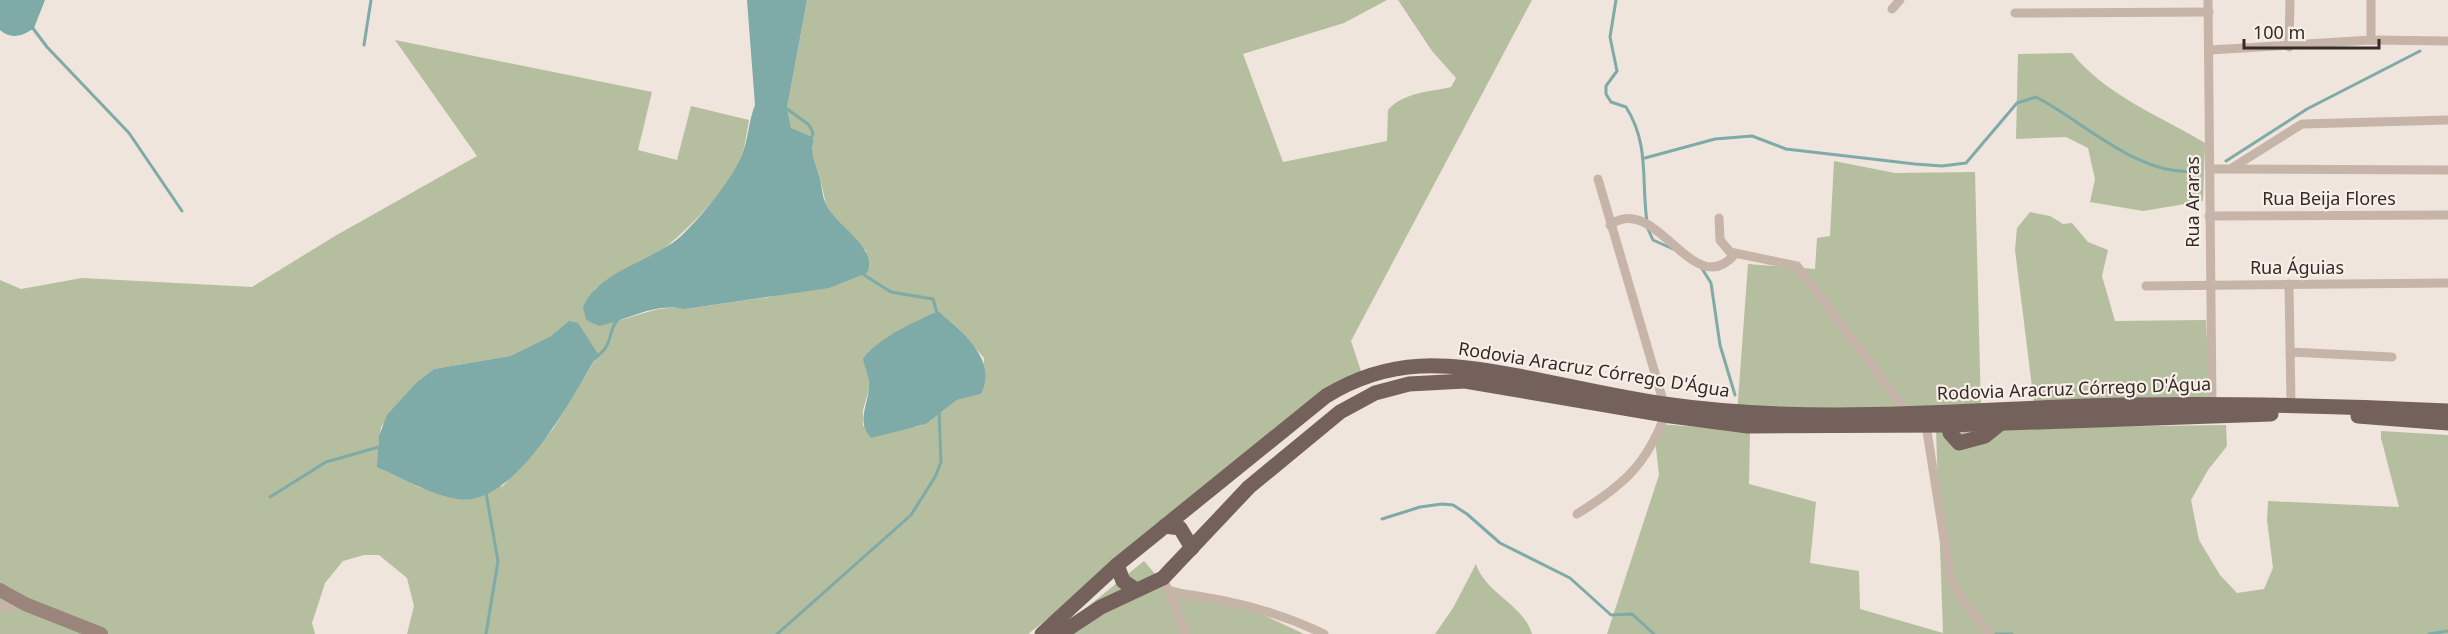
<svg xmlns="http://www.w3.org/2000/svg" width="2448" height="634" font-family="'Noto Sans',sans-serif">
  <rect width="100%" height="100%" fill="#f0e5dc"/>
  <g fill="#b5be9e" fill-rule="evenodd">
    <path d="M807,0h580l-43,23 -101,31 40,108 104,-21 1,-31c16,-18 41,-18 63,-23l5,-9 -24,-27 -34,-51h134l-181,341 11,33 -334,260h-621l7,-28 -7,-28 -28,-23h-15l-21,6 -18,22 -13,40 3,11h-315v-354l21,9 61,-11 170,9 83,-51 142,-80 -82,-116 257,52 -14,58 39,10 14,-54 58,14c-3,16 -4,30 -11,45 -11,25 -57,72 -80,88 -20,13 -43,23 -63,36l-9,31c33,11 65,-19 99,-11l85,-12 97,-45 -31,-31 -10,-17 -7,-30 -8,-18 3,-15 -4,-5 -19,-7 -4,-21zM938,311l18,15 28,32 -3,36 -24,6 -31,24 -10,3 -53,-1v-16l6,-21 -1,-37 41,-27zM581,331l17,24 -45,74 -50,57c-33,4 -69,15 -98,-7 -10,-8 -19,-23 -27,-33l3,-19 36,-45 17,-13 76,-13 41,-20z"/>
    <path d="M2072,53c33,42 88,63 133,90l-2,58 -60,10 -53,-9 5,-23 -7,-31 -22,-11 -50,2 2,-85z"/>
    <path d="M1834,161l61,12 80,-1 6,239 -244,3 11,-150 67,5 2,-31 13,-2z"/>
    <path d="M2030,212l20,4 13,8 9,-1 16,19 20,8 -6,26 13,45 91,-1 4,89 -175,2 -20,-161 2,-22z"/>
    <path d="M1659,424l91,7 -1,53 67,18 -6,61 49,8 1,38 83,24 -7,-204 290,-4 1,21 -19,24 -17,30 8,40 21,35 17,18 27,-4 9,-21 -6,-48 1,-19 131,6 -18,-69v-7l67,4v199h-841l52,-159 -4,-36z"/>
    <path d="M1144,561l18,21 8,4 68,17 66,31h-250z"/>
    <path d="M1476,564c9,29 48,41 56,70h-97l18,-26z"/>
  </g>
  <g fill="#7eaaa8">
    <path d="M0,0h45l-11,28c-11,8 -23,12 -34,2z"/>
    <path d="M747,0h60l-20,108 4,20 19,8 4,5c-4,12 0,19 4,31 4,10 3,22 8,32 10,23 53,43 41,69l-38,15 -144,21c-31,-7 -57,11 -86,17l-13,-6 -3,-13c16,-36 67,-45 96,-69 19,-17 59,-65 65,-89 5,-15 5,-29 11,-44z"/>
    <path d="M938,311c23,19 61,50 43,83l-24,6 -31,24 -55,14c-15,-17 -3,-32 -2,-51 1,-10 -4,-18 -6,-28 13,-20 53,-38 75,-48z"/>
    <path d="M569,321l9,2 20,31c-25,42 -83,154 -140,145 -28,-4 -55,-21 -81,-32l2,-31 8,-21 30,-33 17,-13 76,-13 41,-20z"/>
  </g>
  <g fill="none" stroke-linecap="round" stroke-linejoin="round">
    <g stroke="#7eaaa8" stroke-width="3">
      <path d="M1616,0l-6,37 7,34 -11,15v8l5,8 15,5c24,38 15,74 21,115"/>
      <path d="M32,27l15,20 82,86 53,78"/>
      <path d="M364,45l7,-45"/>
      <path d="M786,108l23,17 4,8 -2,6"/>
      <path d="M1645,158l70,-19 37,-3 34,13 129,15 27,2 24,-3 51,-60 19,-6c47,24 104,81 160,74"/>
      <path d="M2226,161l81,-52 113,-58"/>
      <path d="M1648,229l5,11 20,9"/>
      <path d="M1701,267l10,16 9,62 15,50"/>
      <path d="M861,273l30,19 42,7 4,14"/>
      <path d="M594,359c23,-17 11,-26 25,-41"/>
      <path d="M486,493l12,68 -12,73"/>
      <path d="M270,497l56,-35 53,-15"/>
      <path d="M1382,519l38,-12 22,-3 11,1 14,9 33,29 70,35 41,37 21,-1 22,20"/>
      <path d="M777,634l134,-119 24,-38 6,-15 -2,-51"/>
      <path d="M1996,634h16"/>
      <path d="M2429,634l19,-3"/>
    </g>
    <g stroke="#c7b4a9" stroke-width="9">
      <path d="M2208,0l4,405"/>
      <path d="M2371,0v40"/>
      <path d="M1892,9l8,-9"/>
      <path d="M2015,13l194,-1"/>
      <path d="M2289,47l1,-47"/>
      <path d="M2210,50l161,-10 77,1"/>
      <path d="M2232,168l70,-44 146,-4"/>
      <path d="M2210,169l238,1"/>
      <path d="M1598,179l66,225"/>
      <path d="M2209,216l239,-1"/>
      <path d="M1719,218l1,22 10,12 67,14 111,147"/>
      <path d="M1610,225c47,-34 83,79 125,29"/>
      <path d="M2289,284l2,121"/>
      <path d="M2146,286l302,-3"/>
      <path d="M2290,352l102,5"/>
      <path d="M1926,425l24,152 11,21 29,36"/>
      <path d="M1577,514c45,-28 69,-48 88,-99"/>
      <path d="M1163,578l23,56"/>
      <path d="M1169,592c53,6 108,19 155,42"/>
      <path d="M0,607l24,-3"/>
    </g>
    <path stroke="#9a847b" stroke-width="14" d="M0,590l25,14 76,30"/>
    <g stroke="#75615b" stroke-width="15">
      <path d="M2358,416l90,7"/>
      <path d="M1949,417l1,16 9,10 26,-7 16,-13"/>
      <path d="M1165,526l15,2 12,20"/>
      <path d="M1117,565l6,16 13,9"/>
      <path d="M1042,634l75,-69 209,-169c66,-40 120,-33 192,-20 48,9 97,21 146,28 132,19 264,9 397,3 129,-5 258,-2 387,4"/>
      <path d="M1060,634l41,-27 62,-29 86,-91 91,-75 35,-19 34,-9 56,-3 206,35 77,10 201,-1 322,-11"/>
    </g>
  </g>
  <g text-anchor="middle" stroke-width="4.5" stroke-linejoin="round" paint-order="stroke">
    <g font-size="18" fill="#352b28" stroke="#f8efe8">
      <text x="2329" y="205">Rua Beija Flores</text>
      <text transform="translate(2193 202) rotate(-90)" y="6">Rua Araras</text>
      <text x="2297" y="274">Rua Águias</text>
      <text transform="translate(1594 370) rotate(9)" y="6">Rodovia Aracruz Córrego D'Água</text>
      <text transform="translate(2074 389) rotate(-2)" y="6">Rodovia Aracruz Córrego D'Água</text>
    </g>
  </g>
  <path d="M2244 39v9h135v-9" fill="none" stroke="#352b28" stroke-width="3"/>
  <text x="2253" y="39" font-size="18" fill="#352b28" stroke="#f8efe8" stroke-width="4.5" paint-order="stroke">100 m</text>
</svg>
